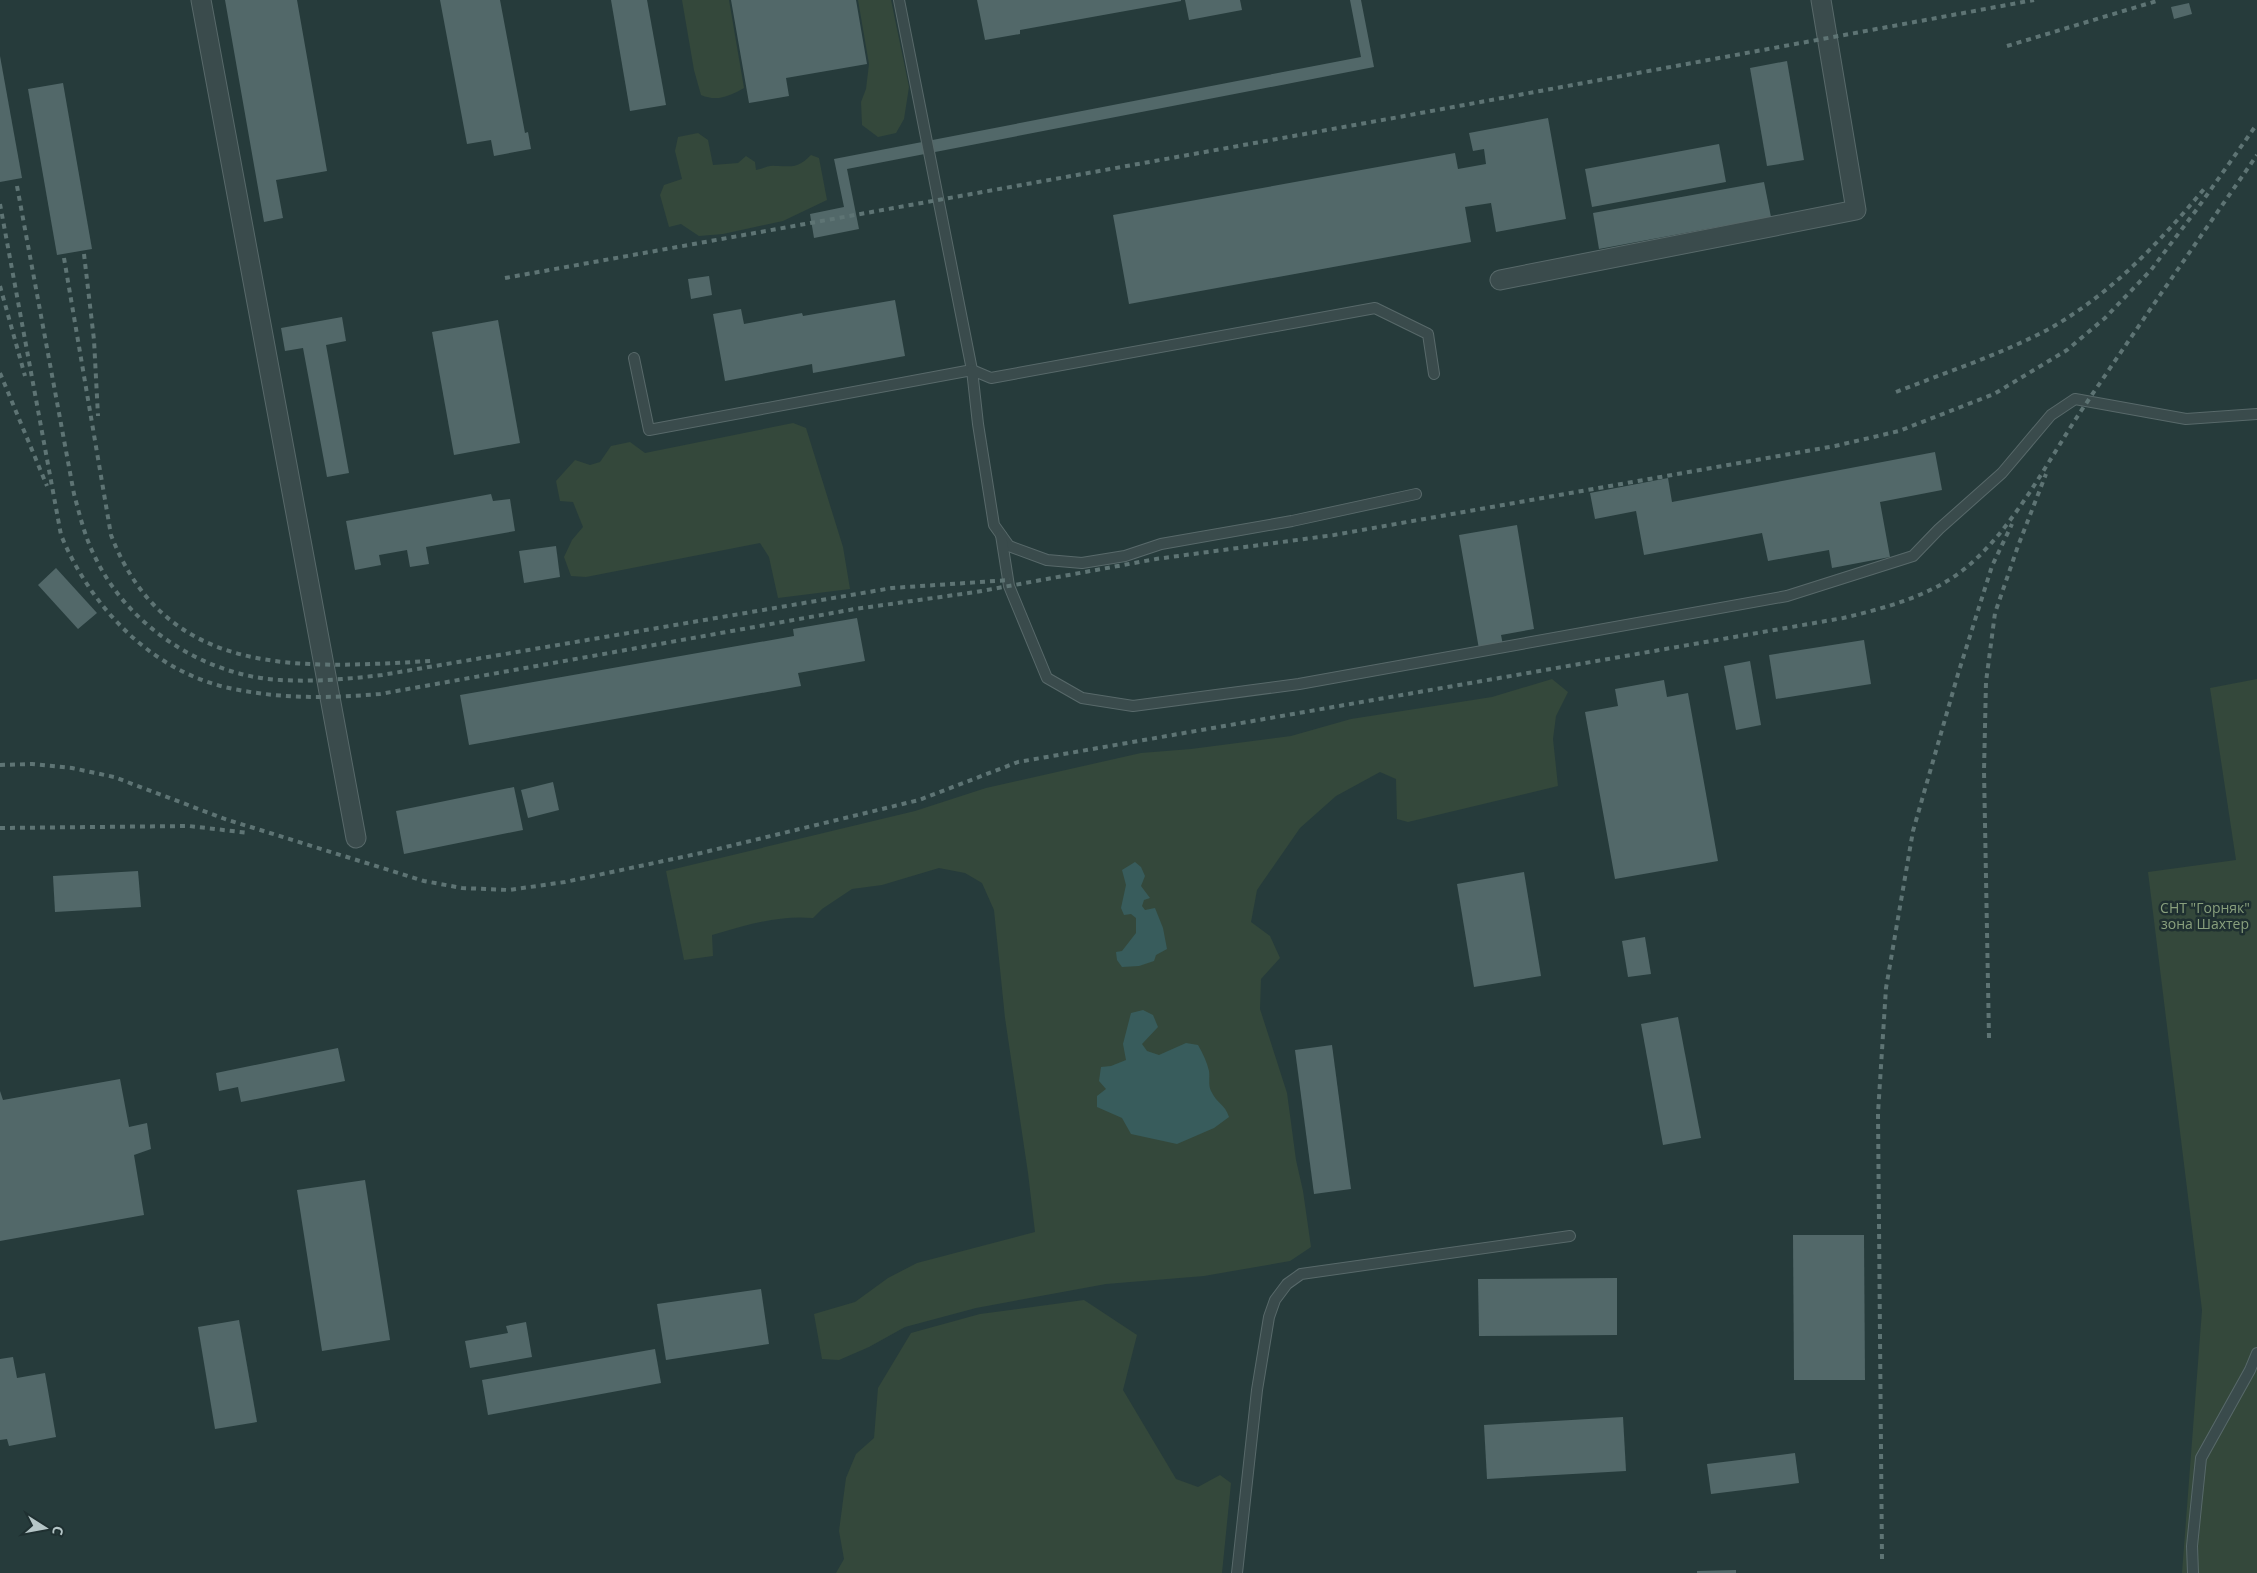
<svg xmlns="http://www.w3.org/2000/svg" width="2257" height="1573" font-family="'Open Sans',sans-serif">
  <rect width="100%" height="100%" fill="#263b3b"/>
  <g fill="#34483b">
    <path d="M682,0h47l15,88c-14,8 -27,14 -43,7l-7,-25z"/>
    <path d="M858,0h33l18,87 -5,32 -8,14 -18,4 -16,-12 -1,-23 5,-13 3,-25z"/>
    <path d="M698,133l10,7 5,25 25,-2 8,-7 9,6 1,8c6,-1 13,-5 19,-4 18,0 22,3 36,-11l8,3 8,42 -44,21 -60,13 -24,2 -18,-12 -12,3 -9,-32 4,-10 18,-6 -7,-28 3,-14z"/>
    <path d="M793,423l13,5 37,119 7,42 -72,9 -9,-41 -9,-14 -174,34 -15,-1 -7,-19 8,-17 11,-13 -10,-25 -13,-1 -4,-20 19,-21 15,5 10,-3 11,-16 19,-4 15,11z"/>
    <path d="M1552,679l16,13 -12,24 -3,23 5,47 -150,36 -11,-3 -1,-40 -16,-7 -44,24 -36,32 -43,62 -6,32 19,14 10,22 -19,21 -1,30 27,84 9,67 7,31 8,56 -21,14 -86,15 -98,8 -130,24 -71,19 -36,20 -30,13 -17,-1 -8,-45 41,-12 33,-24 29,-15 118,-31 -7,-59 -23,-155 -11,-108 -12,-27 -17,-10 -26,-5 -57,17 -30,4 -30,20 -9,9c-35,-3 -67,7 -101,17l1,21 -29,4 -18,-89 249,-60 71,-23 155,-35 50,-4 100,-13 60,-17 141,-22z"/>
    <path d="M2257,679v894h-75l20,-263 -54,-438 88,-12 -26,-172z"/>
    <path d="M1084,1300l53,35 -14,55 53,89 22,8 22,-12 11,8 -9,90h-386l8,-14 -5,-28 7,-53 10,-24 18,-16 4,-50 33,-55 69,-19z"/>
  </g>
  <g fill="#385c5c">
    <path d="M1135,862l6,5 4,9 -4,10 9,12 -6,2 -2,6 3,4 10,-2 8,20 4,21 -11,6 -2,6 -15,5 -17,1 -5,-7 -1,-8 6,-1 14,-18v-15l-5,-4 -7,1 -3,-7 5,-23 -4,-15z"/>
    <path d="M1143,1010l10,5 5,12 -16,17 5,7 12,4 27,-12 12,2c5,9 9,17 11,26 1,7 -1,14 2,20 6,13 14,13 18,26l-15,11 -37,16 -46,-10 -9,-16 -25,-11v-11l9,-7 -7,-8 2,-14 10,-1 15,-6 -3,-16 8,-31z"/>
  </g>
  <g fill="#526869">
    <path d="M225,0h72l30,171 -51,9 7,38 -19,4z"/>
    <path d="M440,0h60l25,133 3,-1 3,17 -37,7 -3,-16 -24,4z"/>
    <path d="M611,0h36l19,105 -36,6z"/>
    <path d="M731,0h125l11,64 -81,14 3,18 -40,7z"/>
    <path d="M977,0h204v1l-161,29v4l-35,6z"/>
    <path d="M1185,0h55l2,10 -53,10z"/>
    <path d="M1350,0h11l13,67 -527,102 12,60 -45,9 -4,-24 34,-7 -10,-48 527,-102z"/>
    <path d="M2189,3l3,11 -18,5 -3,-12z"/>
    <path d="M0,56l22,122 -22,4z"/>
    <path d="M1787,61l17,99 -37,6 -17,-98z"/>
    <path d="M63,83l29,166 -35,6 -29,-166z"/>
    <path d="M1548,118l18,101 -70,13 -5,-29 -26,4 6,35 -342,62 -16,-89 342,-62 3,16 28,-5 -2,-15 -11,2 -4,-18z"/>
    <path d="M1719,144l7,38 -134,25 -7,-38z"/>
    <path d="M1764,182l7,35 -172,32 -6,-36z"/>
    <path d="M709,276l3,19 -21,4 -3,-20z"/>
    <path d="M895,300l10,56 -92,17 -1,-9 -87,17 -12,-67 28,-5 3,15 58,-11 1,3z"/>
    <path d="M342,317l4,24 -20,4 23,128 -22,4 -24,-129 -18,3 -4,-23z"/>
    <path d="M498,320l22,123 -66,12 -22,-123z"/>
    <path d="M1935,452l7,38 -62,12 10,55 -58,11 -3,-18 -61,11 -6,-28 -118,22 -8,-44 -41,8 -5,-26 78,-15 4,24z"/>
    <path d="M491,494l2,7 17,-2 5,32 -89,16 3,17 -19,3 -3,-17 -28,5 2,10 -26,5 -9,-49z"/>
    <path d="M1517,525l17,104 -33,6 2,10 -24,4 -20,-114z"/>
    <path d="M556,546l4,31 -36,6 -5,-32z"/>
    <path d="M56,568l41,45 -19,16 -40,-44z"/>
    <path d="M857,618l8,43 -67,12 3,13 -332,59 -9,-50 334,-59 -1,-7z"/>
    <path d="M1864,640l7,44 -95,15 -7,-44z"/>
    <path d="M1750,661l11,64 -25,5 -12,-64z"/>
    <path d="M1664,680l3,17 21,-4 30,168 -103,18 -30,-167 33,-6 -3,-17z"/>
    <path d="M553,782l6,28 -31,8 -7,-28z"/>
    <path d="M514,787l9,43 -119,24 -8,-43z"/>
    <path d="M138,871l3,36 -86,5 -2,-36z"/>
    <path d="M1524,872l17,104 -67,11 -17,-103z"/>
    <path d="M1645,937l6,37 -23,3 -6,-36z"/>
    <path d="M1678,1017l23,121 -38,7 -22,-121z"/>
    <path d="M1332,1045l19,144 -37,5 -19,-144z"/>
    <path d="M338,1048l7,33 -104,21 -3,-15 -19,4 -3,-18z"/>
    <path d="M120,1079l9,48 18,-4 4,26 -17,6 10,60 -144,26v-150l3,9z"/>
    <path d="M365,1180l25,160 -68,11 -25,-161z"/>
    <path d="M1793,1235h71l1,145h-71z"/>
    <path d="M1617,1278v57l-138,1 -1,-57z"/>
    <path d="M761,1289l8,55 -103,16 -9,-56z"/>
    <path d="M239,1320l18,102 -42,7 -17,-102z"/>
    <path d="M526,1322l6,35 -62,11 -5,-27 43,-8 -2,-7z"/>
    <path d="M655,1349l6,34 -173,32 -6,-35z"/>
    <path d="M13,1357l4,21 28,-5 11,64 -47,9 -2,-7 -7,1v-81z"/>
    <path d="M1623,1417l3,54 -139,8 -3,-54z"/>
    <path d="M1795,1453l4,30 -88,11 -4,-30z"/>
    <path d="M1736,1570v3h-39v-2z"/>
  </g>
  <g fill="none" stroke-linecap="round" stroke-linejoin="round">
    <g stroke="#58696a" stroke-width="12">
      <g id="lane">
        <path d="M634,358l15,72 323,-60 -73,-370"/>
        <path d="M1416,494l-124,27 -131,23 -36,12 -43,7 -35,-3 -38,-14 -15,-21 -16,-101 -6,-54 19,8 384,-70 53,26 6,40"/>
        <path d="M1001,535l8,51 38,92 35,20 51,8 166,-22 488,-88 126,-40 26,-27 63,-56 49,-58 24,-16 111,20 71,-5"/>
        <path d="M1237,1573l20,-183 12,-73 6,-17 12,-16 14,-10 269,-38"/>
        <path d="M2193,1573l-1,-27 9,-88 49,-88 7,-17"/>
      </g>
    </g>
    <g stroke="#58696a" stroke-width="21">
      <g id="street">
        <path d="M201,0l155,838"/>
        <path d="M1500,280l356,-70 -35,-210"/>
      </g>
    </g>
    <use href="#lane" stroke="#3a4b4c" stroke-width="10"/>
    <use href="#street" stroke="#3a4b4c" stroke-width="19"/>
    <g stroke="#5e7474" stroke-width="4" stroke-dasharray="5 5" stroke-linecap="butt">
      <path d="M2007,46l153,-46"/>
      <path d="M17,186l57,308c6,22 11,44 22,65 33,68 109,117 184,121 35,2 68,-1 102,-5l510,-87 118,-8"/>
      <path d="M0,204l61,331c31,75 95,141 178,155 47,9 94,8 141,4l475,-85 121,-17 180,-33 178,-24 501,-89 64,-15 95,-37 73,-44 38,-32 46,-48 46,-61 60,-85"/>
      <path d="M84,254l10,86 4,76"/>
      <path d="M64,258l47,277c56,145 190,133 320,126"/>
      <path d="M505,278l894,-161 635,-117"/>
      <path d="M0,286l25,90"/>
      <path d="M0,373l47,113"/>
      <path d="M1896,392c51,-20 103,-37 151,-62 62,-34 112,-87 157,-141"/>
      <path d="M0,765l32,-1 40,4 42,9 111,42 199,62 38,7 47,2 56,-8 136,-29 218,-53 99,-38 825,-144c38,-9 76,-19 109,-40 55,-36 93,-113 129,-167 58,-86 117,-171 176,-256"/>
      <path d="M0,828l189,-2 60,7"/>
      <path d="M1989,1038l-5,-267 2,-89 9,-69 23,-67 28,-72"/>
      <path d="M1882,1559l-4,-446 8,-125 27,-157 45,-157 34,-108 20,-42"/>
    </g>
  </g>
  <g text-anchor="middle" stroke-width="5" stroke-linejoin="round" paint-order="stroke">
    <g font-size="14" fill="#89a07d" stroke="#1f3031">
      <text x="2205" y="913">СНТ "Горняк"<tspan x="2205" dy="16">зона Шахтер</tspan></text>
    </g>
  </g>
  <g transform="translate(45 1528) rotate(101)" stroke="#1f3031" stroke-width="4" paint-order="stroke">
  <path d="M0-4L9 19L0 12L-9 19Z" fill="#b5c6c7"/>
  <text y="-8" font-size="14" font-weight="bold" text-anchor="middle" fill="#b5c6c7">С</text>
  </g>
</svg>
